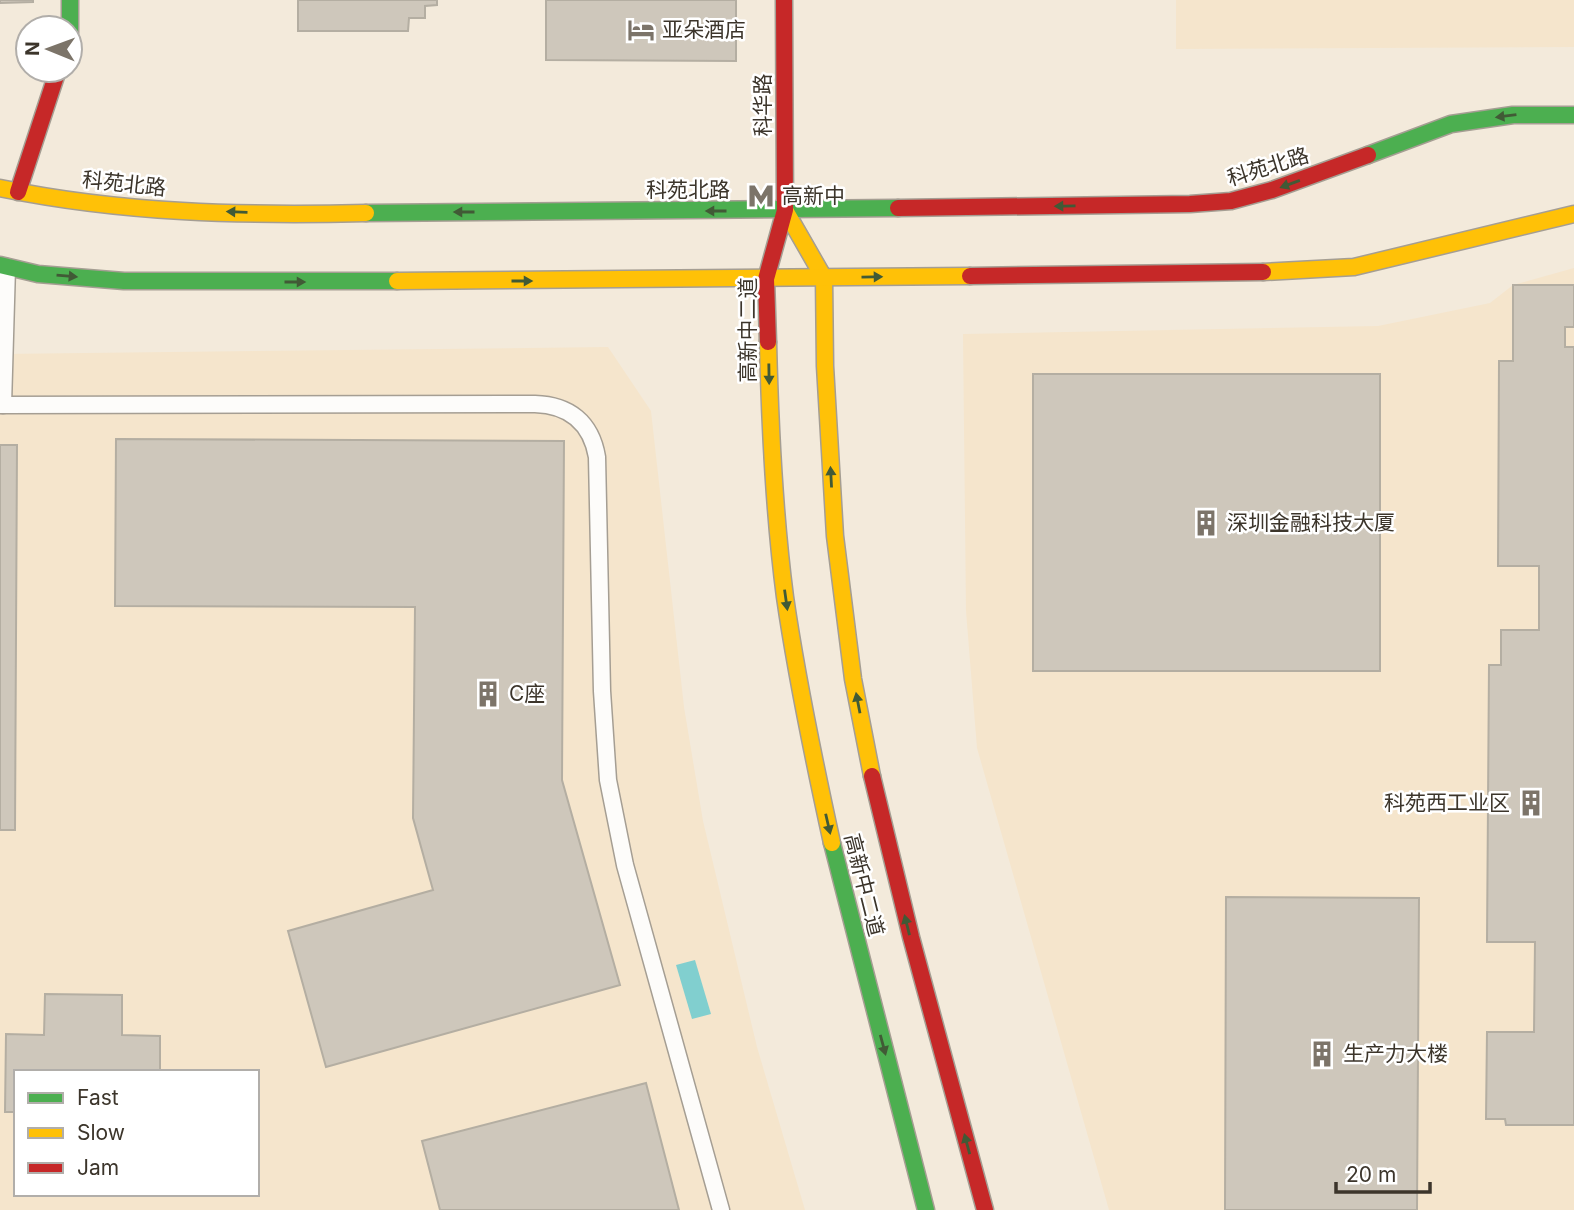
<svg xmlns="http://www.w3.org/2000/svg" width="1574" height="1210" font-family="Inter,'Noto Sans SC',sans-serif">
  <rect width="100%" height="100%" fill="#f3eadb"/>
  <g fill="#f5e5cc" fill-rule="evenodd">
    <path d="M1176,0h398v47l-398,2z"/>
    <path d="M1574,268v942h-465l-132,-462 -11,-137 -3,-277 415,-8 112,-23 23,-18z"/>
    <path d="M608,347l43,64 33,296 19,114 54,226 48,163h-805v-856zM16,1072h241v122h-241z"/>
  </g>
  <path fill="#81cfcf" d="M695,960l16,54 -19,5 -16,-54z"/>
  <g fill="#cec7bb" stroke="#b4aea2" stroke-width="2">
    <path d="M0,0h33v2l-33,1z"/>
    <path d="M298,0h139v5l-12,1v12h-16l-1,13h-110z"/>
    <path d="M546,0h190v61l-190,-1z"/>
    <path d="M1513,285h61v42h-9v20h9v778h-68l-1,-6h-19l1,-87h47l1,-90h-48l2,-277h12v-35h38v-64h-41l1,-205h14z"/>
    <rect x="1033" y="374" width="347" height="297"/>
    <path d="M116,439l448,2 -2,339 58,205 -294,82 -38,-136 145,-41 -20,-72 2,-211 -300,-1z"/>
    <path d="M0,445h17l-2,385h-15z"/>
    <path d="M1226,897l193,1 -2,312h-192z"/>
    <path d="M45,994l77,1v40l38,1v36h-144v40h-11l1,-78 38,1z"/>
    <path d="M646,1083l33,127h-239l-18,-69z"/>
  </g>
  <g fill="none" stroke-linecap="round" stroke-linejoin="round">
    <g stroke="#a59e93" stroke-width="19">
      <g id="lane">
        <path d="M0,405l535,-1c34,1 56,18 62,53l5,234 6,89 17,85 96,345"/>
        <path d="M3,405l4,-138"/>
      </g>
    </g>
    <g stroke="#a59e93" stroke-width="19">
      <g id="fast">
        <path d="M70,0v33"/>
        <path d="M1368,155l83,-31 62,-9h61"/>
        <path d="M366,213l532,-5"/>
        <path d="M0,265l38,9 86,7h273"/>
        <path d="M832,843l94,367"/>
      </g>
    </g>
    <g stroke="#a59e93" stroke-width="19">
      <g id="slow">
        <path d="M0,188c121,25 243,28 366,25"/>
        <path d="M785,210l39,68 1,88 10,170 18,143 19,97"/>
        <path d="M1263,272l91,-5 220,-53"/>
        <path d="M397,281l573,-5"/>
        <path d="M768,342c2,85 6,171 17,255 12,83 29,164 47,246"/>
      </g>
    </g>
    <g stroke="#a59e93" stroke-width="19">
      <g id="jam">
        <path d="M18,192l40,-122"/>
        <path d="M898,208l292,-4 41,-3 41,-11 96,-35"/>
        <path d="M970,276l293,-4"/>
        <path d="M768,342l-2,-63 19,-69 -1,-210"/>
        <path d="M872,776l39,161 74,273"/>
      </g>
    </g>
    <use href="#lane" stroke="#fdfcfa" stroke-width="16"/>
    <use href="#fast" stroke="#4caf50" stroke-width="16"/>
    <use href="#slow" stroke="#ffc107" stroke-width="16"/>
    <use href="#jam" stroke="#c62828" stroke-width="16"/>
  </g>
  <defs><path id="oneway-solid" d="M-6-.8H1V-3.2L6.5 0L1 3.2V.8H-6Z" transform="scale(1.75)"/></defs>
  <g fill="#415a36">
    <use href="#oneway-solid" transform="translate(1506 116) rotate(173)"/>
    <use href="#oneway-solid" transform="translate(1290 184) rotate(160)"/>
    <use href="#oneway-solid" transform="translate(1065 206) rotate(179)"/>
    <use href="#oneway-solid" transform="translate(716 211) rotate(180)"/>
    <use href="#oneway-solid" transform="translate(237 212) rotate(-178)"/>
    <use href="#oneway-solid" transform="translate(464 212) rotate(180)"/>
    <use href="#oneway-solid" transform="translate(67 276) rotate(5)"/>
    <use href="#oneway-solid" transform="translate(872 277) rotate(-1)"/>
    <use href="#oneway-solid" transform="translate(522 281)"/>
    <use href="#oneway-solid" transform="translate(295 282)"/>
    <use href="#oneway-solid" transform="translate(769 374) rotate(89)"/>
    <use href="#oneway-solid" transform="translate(831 477) rotate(-93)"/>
    <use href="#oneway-solid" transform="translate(786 600) rotate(82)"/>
    <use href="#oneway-solid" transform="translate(858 703) rotate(-101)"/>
    <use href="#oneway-solid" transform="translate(828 824) rotate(77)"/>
    <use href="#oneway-solid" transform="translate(907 925) rotate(-104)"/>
    <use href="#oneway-solid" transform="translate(883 1045) rotate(75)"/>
    <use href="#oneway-solid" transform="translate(967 1144) rotate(-105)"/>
  </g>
  <defs>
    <g id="hotel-bare" transform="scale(2.1)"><path d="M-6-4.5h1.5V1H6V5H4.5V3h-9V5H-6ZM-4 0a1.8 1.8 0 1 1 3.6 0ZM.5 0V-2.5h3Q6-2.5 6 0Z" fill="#7c7469" stroke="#fff" stroke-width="2.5" paint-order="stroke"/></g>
    <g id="metro-bare" transform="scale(2.1)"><path d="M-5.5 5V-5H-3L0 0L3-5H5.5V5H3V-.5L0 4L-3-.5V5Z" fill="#7c7469" stroke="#fff" stroke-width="2.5" paint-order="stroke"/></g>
    <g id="building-bare" transform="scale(2.1)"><path d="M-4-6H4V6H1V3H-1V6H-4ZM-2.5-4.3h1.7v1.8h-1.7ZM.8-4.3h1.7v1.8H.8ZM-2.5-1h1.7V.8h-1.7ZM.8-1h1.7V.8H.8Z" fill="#7c7469" stroke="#fff" stroke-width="2.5" paint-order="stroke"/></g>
  </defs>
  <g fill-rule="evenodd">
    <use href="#hotel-bare" x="641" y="30"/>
    <use href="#metro-bare" x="761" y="196"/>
    <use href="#building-bare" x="1206" y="523"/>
    <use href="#building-bare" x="488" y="694"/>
    <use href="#building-bare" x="1531" y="803"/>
    <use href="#building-bare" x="1322" y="1054"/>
  </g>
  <g text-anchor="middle" stroke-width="5" stroke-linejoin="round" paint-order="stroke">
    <g font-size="21" fill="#3c352b" stroke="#fff" text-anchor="start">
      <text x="662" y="37">亚朵酒店</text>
      <text x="782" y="203">高新中</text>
      <text x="1227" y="530">深圳金融科技大厦</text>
      <text x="509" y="701">C座</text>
      <text x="1510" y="810" text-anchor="end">科苑西工业区</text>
      <text x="1343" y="1061">生产力大楼</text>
    </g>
    <g font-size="21" fill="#3c352b" stroke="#fff">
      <text transform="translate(763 105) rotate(-90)" y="7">科华路</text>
      <text transform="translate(1268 167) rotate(-17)" y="7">科苑北路</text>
      <text transform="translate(124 184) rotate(6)" y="7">科苑北路</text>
      <text x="688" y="197">科苑北路</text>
      <text transform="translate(748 330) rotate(-90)" y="7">高新中二道</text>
      <text transform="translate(864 885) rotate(76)" y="7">高新中二道</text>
    </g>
  </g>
  <rect x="14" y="1070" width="245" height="126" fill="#ffffff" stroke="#b1aeaa" stroke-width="2"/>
  <rect x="28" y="1093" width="35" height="10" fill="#4caf50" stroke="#b1aeaa" stroke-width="2"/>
  <text x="77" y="1105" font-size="21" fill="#3c352b">Fast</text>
  <rect x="28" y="1128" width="35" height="10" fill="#ffc107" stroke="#b1aeaa" stroke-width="2"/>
  <text x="77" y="1140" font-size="21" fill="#3c352b">Slow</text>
  <rect x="28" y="1163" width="35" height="10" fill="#c62828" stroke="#b1aeaa" stroke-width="2"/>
  <text x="77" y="1175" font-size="21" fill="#3c352b">Jam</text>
  <g transform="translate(49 49) rotate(271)"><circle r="33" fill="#ffffff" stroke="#b1aeaa" stroke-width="2"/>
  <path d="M0-5L12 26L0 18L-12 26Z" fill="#7c7469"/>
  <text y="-10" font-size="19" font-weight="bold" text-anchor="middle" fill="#3c352b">N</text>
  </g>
  <path d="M1336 1182v10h94v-10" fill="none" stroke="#3c352b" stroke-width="3.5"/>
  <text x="1346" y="1182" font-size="21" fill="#3c352b" stroke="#ffffff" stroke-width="5" paint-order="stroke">20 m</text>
</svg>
